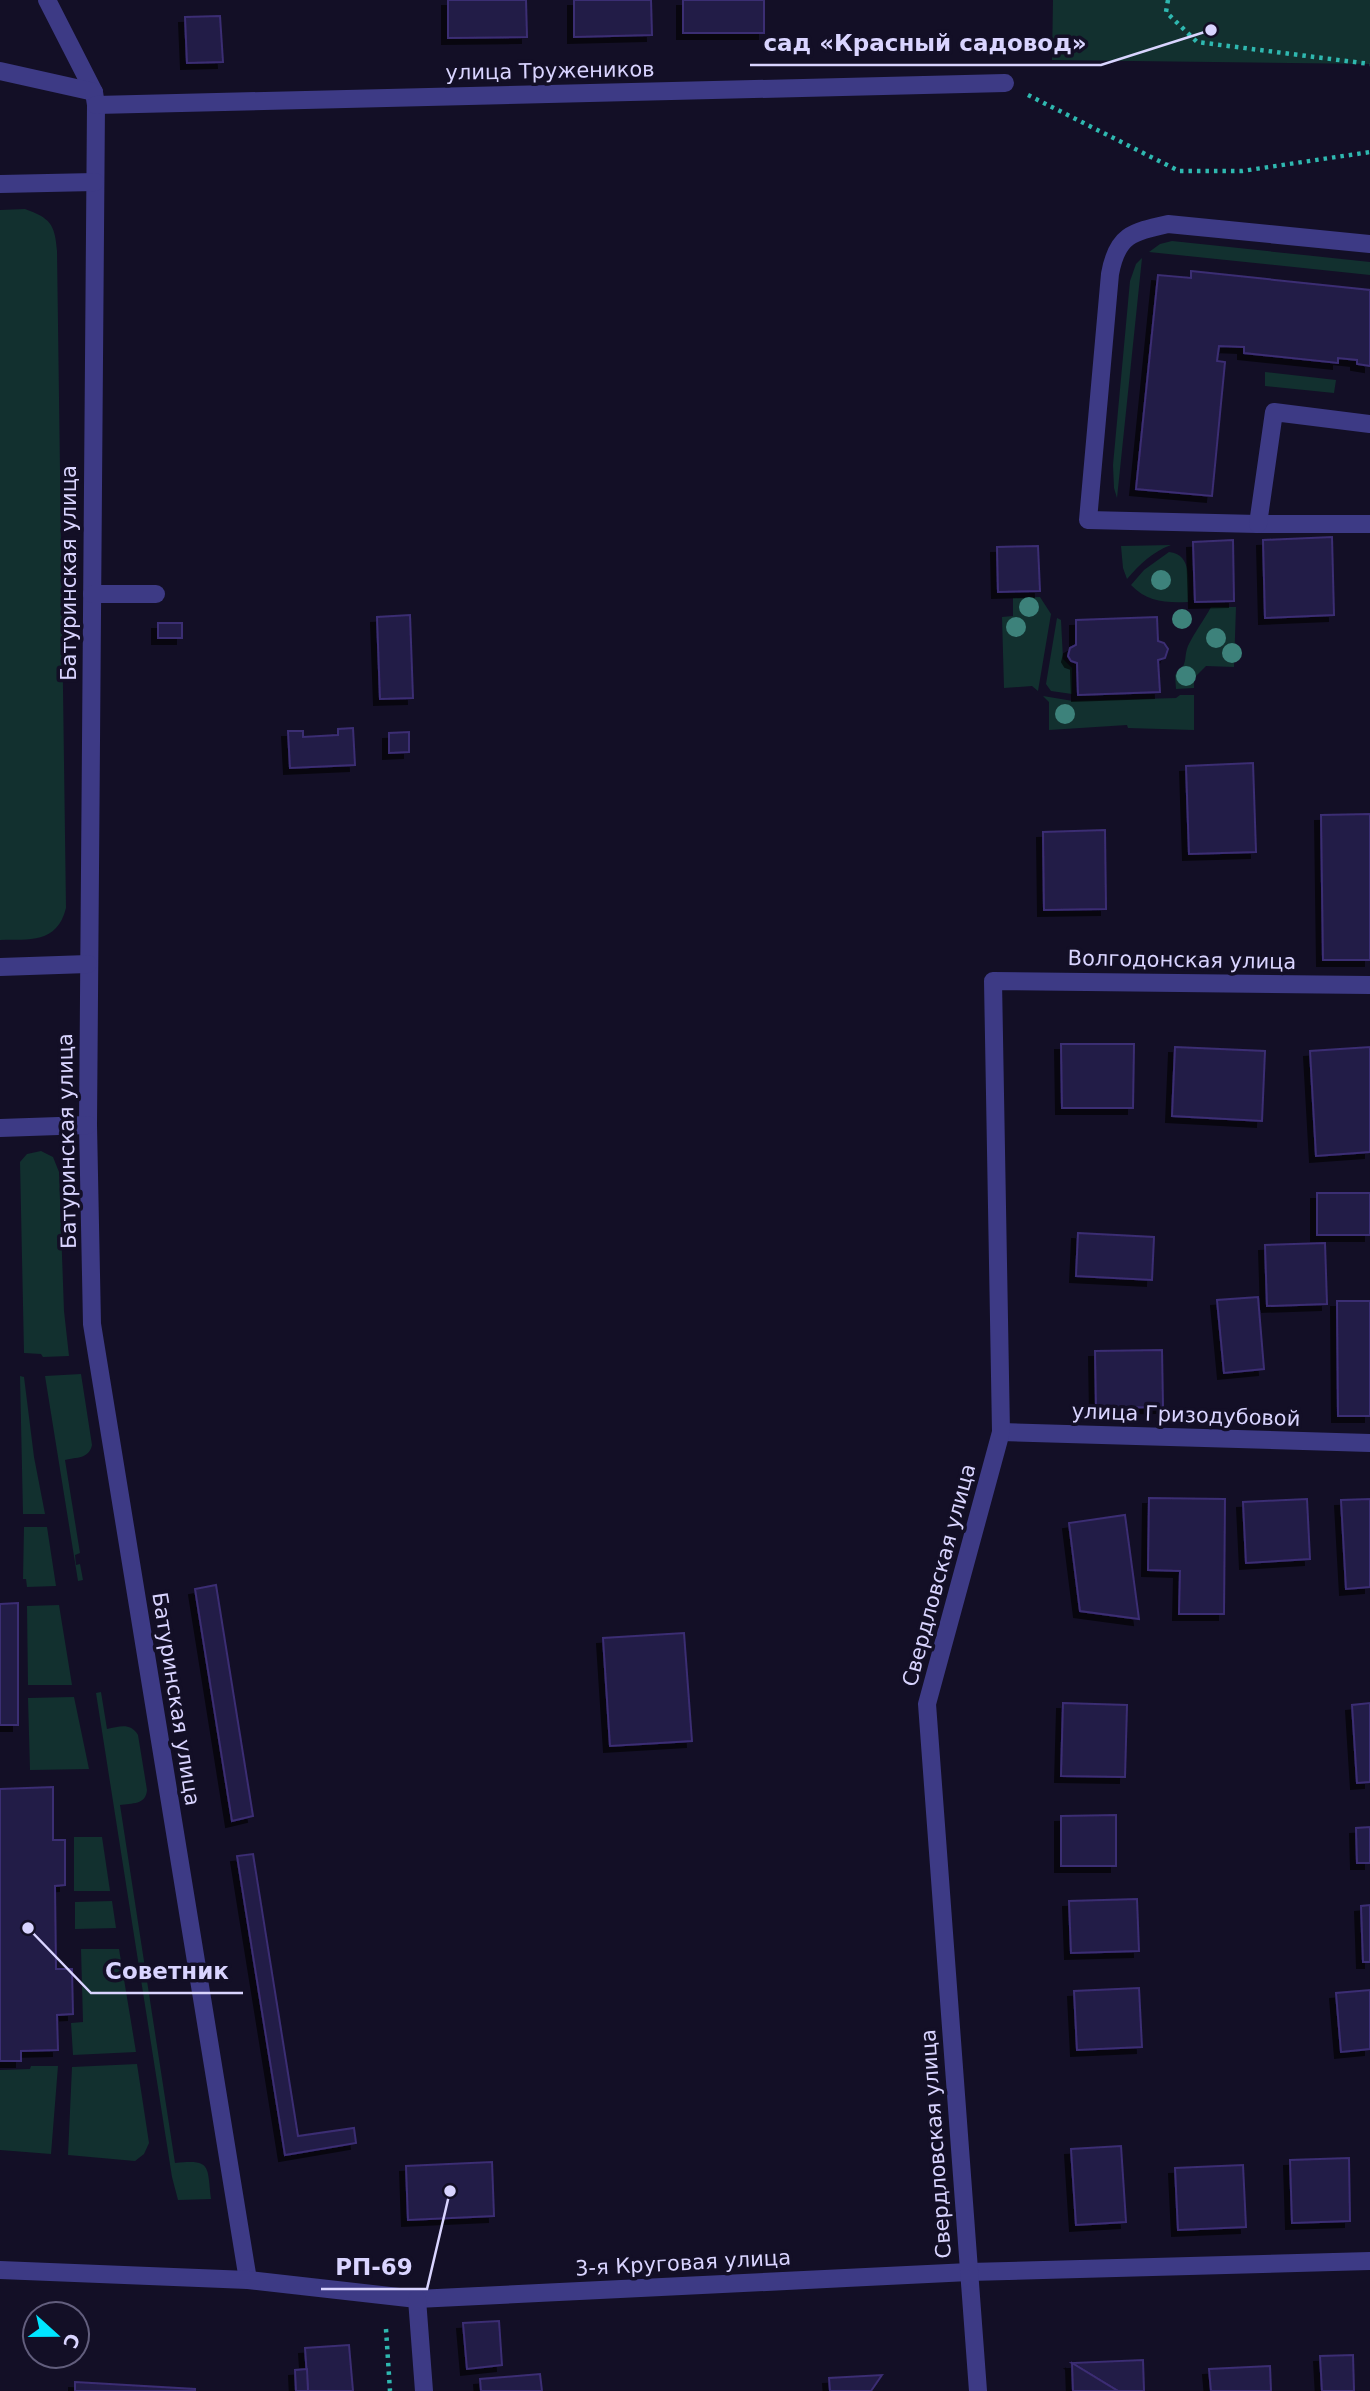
<svg xmlns="http://www.w3.org/2000/svg" width="1370" height="2391" font-family="'DejaVu Sans',sans-serif">
  <defs>
    <filter id="shadow"><feDropShadow dx="-6" dy="6" stdDeviation="0" flood-color="#0009"/></filter>
  </defs>
  <rect width="100%" height="100%" fill="#130f26"/>
  <g fill="#12302f">
    <path d="M1053,0h317v64l-318,-4z"/>
    <path d="M25,209c25,9 30,15 32,42l9,657c-9,36 -37,31 -66,32v-730z"/>
    <path d="M1172,241l198,21v13l-221,-23 11,-8z"/>
    <path d="M1142,258l-25,240 -3,-10 -1,-23 17,-184 6,-17z"/>
    <path d="M1265,372l71,8 -2,13 -69,-7z"/>
    <path d="M1171,545c-19,7 -31,19 -44,34l-4,-11 -2,-22z"/>
    <path d="M1169,552c24,2 19,31 19,50 -22,1 -41,0 -57,-17l13,-15z"/>
    <path d="M1040,597l11,17 -13,77 -6,-5 -28,2 -2,-71 11,-1v-18z"/>
    <path d="M1211,607h25l-2,60 -28,-1 -12,12v10l-18,1 -1,-14c14,-11 8,-16 13,-29 6,-13 16,-26 23,-39z"/>
    <path d="M1057,618l4,2 2,39 9,9v26l-21,-3 -5,-7z"/>
    <path d="M1180,695h14v35l-66,-2 -1,-3 -78,5v-28l-6,-6 30,5 103,-3z"/>
    <path d="M41,1151l12,6 6,15 5,139 5,45 -26,1 -2,-3 -17,-1 -4,-191 7,-8z"/>
    <path d="M81,1374l11,71c-3,14 -15,12 -27,15l15,93 -5,2 1,10 4,-1 3,16 -5,1 -33,-205z"/>
    <path d="M20,1376l4,1 10,80 11,57h-22z"/>
    <path d="M24,1527h23l9,59 -29,1 -1,-8h-3z"/>
    <path d="M59,1605l13,80h-44l-1,-79z"/>
    <path d="M101,1692l6,37c12,-2 23,-7 31,6l9,55c-1,15 -15,13 -27,15l55,358c37,-4 32,3 36,36l-33,1 -6,-23 -76,-484z"/>
    <path d="M74,1697l15,72 -59,1 -2,-72z"/>
    <path d="M74,1837h28l8,54h-36z"/>
    <path d="M112,1901l4,27 -41,1v-27z"/>
    <path d="M81,1949h38l17,103 -63,3 -2,-32 12,-1z"/>
    <path d="M137,2064l12,79 -5,11 -9,7 -67,-6 4,-88z"/>
    <path d="M31,2066h27l-7,88 -51,-4v-80l30,-1z"/>
  </g>
  <g fill="#241b47" stroke="#3b2d73" stroke-width="2" filter="url(#shadow)">
    <path d="M448,0h78l1,37 -79,1z"/>
    <path d="M574,0h77l1,35 -78,2z"/>
    <rect x="683" y="0" width="81" height="33"/>
    <path d="M220,16l3,46 -36,1 -2,-46z"/>
    <path d="M1191,271l179,19v76l-13,-2v-4l-19,-2v5l-94,-10v-6l-25,-1 -2,15 8,1 -13,134 -76,-7 22,-214 33,3z"/>
    <path d="M1332,537l2,78 -69,3 -2,-78z"/>
    <path d="M1233,540l1,61 -39,1 -2,-60z"/>
    <path d="M1038,546l2,45 -42,1 -1,-45z"/>
    <path d="M410,615l3,83 -33,1 -3,-82z"/>
    <path d="M1157,617l1,24 6,2 4,6 -3,9 -7,2 2,32 -82,3 -1,-32 -6,-2 -3,-5 2,-8 6,-3v-25z"/>
    <rect x="158" y="623" width="24" height="15"/>
    <path d="M353,728l2,37 -65,3 -2,-37h15v6l35,-2v-6z"/>
    <path d="M409,732v20l-20,1v-20z"/>
    <path d="M1253,763l3,89 -67,2 -3,-88z"/>
    <path d="M1370,814v146h-47l-2,-145z"/>
    <path d="M1105,830l1,79 -62,1 -1,-78z"/>
    <path d="M1061,1044h73l-1,64h-71z"/>
    <path d="M1175,1047l90,4 -3,70 -90,-5z"/>
    <path d="M1370,1047v105l-54,4 -6,-105z"/>
    <rect x="1317" y="1193" width="53" height="42"/>
    <path d="M1078,1233l76,4 -2,43 -76,-4z"/>
    <path d="M1325,1243l2,61 -60,2 -2,-61z"/>
    <path d="M1258,1297l6,72 -40,4 -7,-73z"/>
    <path d="M1337,1301h33v115h-32z"/>
    <path d="M1162,1350l1,57 -67,1 -1,-57z"/>
    <path d="M1149,1498l76,1 -1,115h-45l1,-43 -32,-1z"/>
    <path d="M1307,1499l3,60 -64,4 -3,-61z"/>
    <path d="M1370,1499v88l-24,2 -5,-89z"/>
    <path d="M1125,1515l14,104 -59,-8 -11,-88z"/>
    <path d="M216,1585l37,231 -21,5 -37,-232z"/>
    <path d="M18,1603v122h-18v-121z"/>
    <path d="M684,1633l8,108 -82,5 -7,-108z"/>
    <path d="M1063,1703l64,2 -2,72 -64,-1z"/>
    <path d="M1370,1703v79l-13,1 -5,-78z"/>
    <path d="M53,1787v53h12v45l-10,1 1,83h16l1,45 -16,1 1,35 -37,1v10h-21v-272z"/>
    <path d="M1116,1815v51h-55v-50z"/>
    <path d="M1370,1827v36h-13l-1,-35z"/>
    <path d="M253,1854l45,282 56,-8 2,15 -71,12 -48,-299z"/>
    <path d="M1137,1899l2,52 -68,2 -2,-52z"/>
    <path d="M1370,1905v57h-7l-2,-56z"/>
    <path d="M1139,1988l3,59 -65,3 -3,-59z"/>
    <path d="M1370,1990v59l-29,3 -5,-59z"/>
    <path d="M1121,2146l5,76 -50,3 -5,-76z"/>
    <path d="M1349,2158l1,63 -58,2 -2,-63z"/>
    <path d="M492,2162l2,54 -86,4 -2,-54z"/>
    <path d="M1243,2165l3,62 -68,3 -3,-62z"/>
    <path d="M499,2321l3,44 -35,4 -4,-46z"/>
    <path d="M349,2345l4,46h-45l-3,-43z"/>
    <path d="M1353,2355l1,36h-32l-2,-35z"/>
    <path d="M1143,2360l1,31h-26l-46,-28z"/>
    <path d="M1072,2363l46,28h-45z"/>
    <path d="M1270,2366l1,25h-60l-2,-22z"/>
    <path d="M307,2369l1,22h-12l-1,-21z"/>
    <path d="M540,2374l2,17h-61l-1,-12z"/>
    <path d="M882,2375l-11,16h-41l-1,-13z"/>
    <path d="M75,2382l120,7v2h-120z"/>
  </g>
  <g fill="none" stroke-linecap="round" stroke-linejoin="round">
    <g stroke="#2fb8b0" stroke-width="4.5" stroke-dasharray="3.5 5" stroke-linecap="butt">
      <path d="M1168,0l-2,12 31,30 173,22"/>
      <path d="M1028,95l151,76h63l128,-19"/>
      <path d="M386,2329l4,62"/>
    </g>
    <g stroke="#3d3a85" stroke-width="18">
      <path d="M47,0l47,92 2,13 -8,1020 4,199 156,956"/>
      <path d="M0,71l94,21"/>
      <path d="M96,105l909,-22"/>
      <path d="M0,184l95,-2"/>
      <path d="M1370,244l-202,-20c-36,8 -51,11 -58,50l-22,246 170,4h112"/>
      <path d="M1258,524l16,-112 96,12"/>
      <path d="M92,594h64"/>
      <path d="M0,967l88,-3"/>
      <path d="M0,1128l88,-3"/>
      <path d="M1001,1432l369,11"/>
      <path d="M0,2270l248,10 169,19 552,-27 401,-11"/>
      <path d="M417,2299l7,92"/>
      <path d="M978,2391l-51,-687 74,-272 -8,-451 377,4"/>
    </g>
  </g>
  <g fill="#3d827b">
    <circle cx="1161" cy="580" r="10"/>
    <circle cx="1029" cy="607" r="10"/>
    <circle cx="1182" cy="619" r="10"/>
    <circle cx="1016" cy="627" r="10"/>
    <circle cx="1216" cy="638" r="10"/>
    <circle cx="1232" cy="653" r="10"/>
    <circle cx="1186" cy="676" r="10"/>
    <circle cx="1065" cy="714" r="10"/>
  </g>
  <g text-anchor="middle" stroke-width="7" stroke-linejoin="round" paint-order="stroke">
    <g font-size="21" fill="#d9d4ff" stroke="#130f26">
      <text transform="translate(550 71) rotate(-1)" y="7">улица Тружеников</text>
      <text transform="translate(69 573) rotate(-90)" y="7">Батуринская улица</text>
      <text transform="translate(1182 960) rotate(1)" y="7">Волгодонская улица</text>
      <text transform="translate(67 1141) rotate(-91)" y="7">Батуринская улица</text>
      <text transform="translate(1186 1415) rotate(2)" y="7">улица Гризодубовой</text>
      <text transform="translate(939 1575) rotate(-75)" y="7">Свердловская улица</text>
      <text transform="translate(176 1699) rotate(81)" y="7">Батуринская улица</text>
      <text transform="translate(936 2144) rotate(-94)" y="7">Свердловская улица</text>
      <text transform="translate(683 2263) rotate(-3)" y="7">3-я Круговая улица</text>
    </g>
  </g>
  <path fill="none" stroke="#d9d4ff" stroke-width="2.5" d="M1211 30L1101 65H750M28 1928L91 1993H243M450 2191L427 2289H321"/>
  <g fill="#d9d4ff" stroke="#130f26" stroke-width="2.5">
    <circle cx="1211" cy="30" r="7"/>
    <circle cx="28" cy="1928" r="7"/>
    <circle cx="450" cy="2191" r="7"/>
  </g>
  <g font-size="23" text-anchor="middle" font-weight="bold" fill="#d9d4ff" stroke="#130f26" stroke-width="7" stroke-linejoin="round" paint-order="stroke">
    <text x="925" y="51">сад «Красный садовод»</text>
    <text x="167" y="1979">Советник</text>
    <text x="374" y="2275">РП-69</text>
  </g>
  <g transform="translate(56 2335) rotate(111)"><circle r="33" fill="#130f26" stroke="#625e7d" stroke-width="2"/>
  <path d="M0-5L12 26L0 18L-12 26Z" fill="#00e5ff"/>
  <text y="-10" font-size="19" font-weight="bold" text-anchor="middle" fill="#d9d4ff">С</text>
  </g>
</svg>
